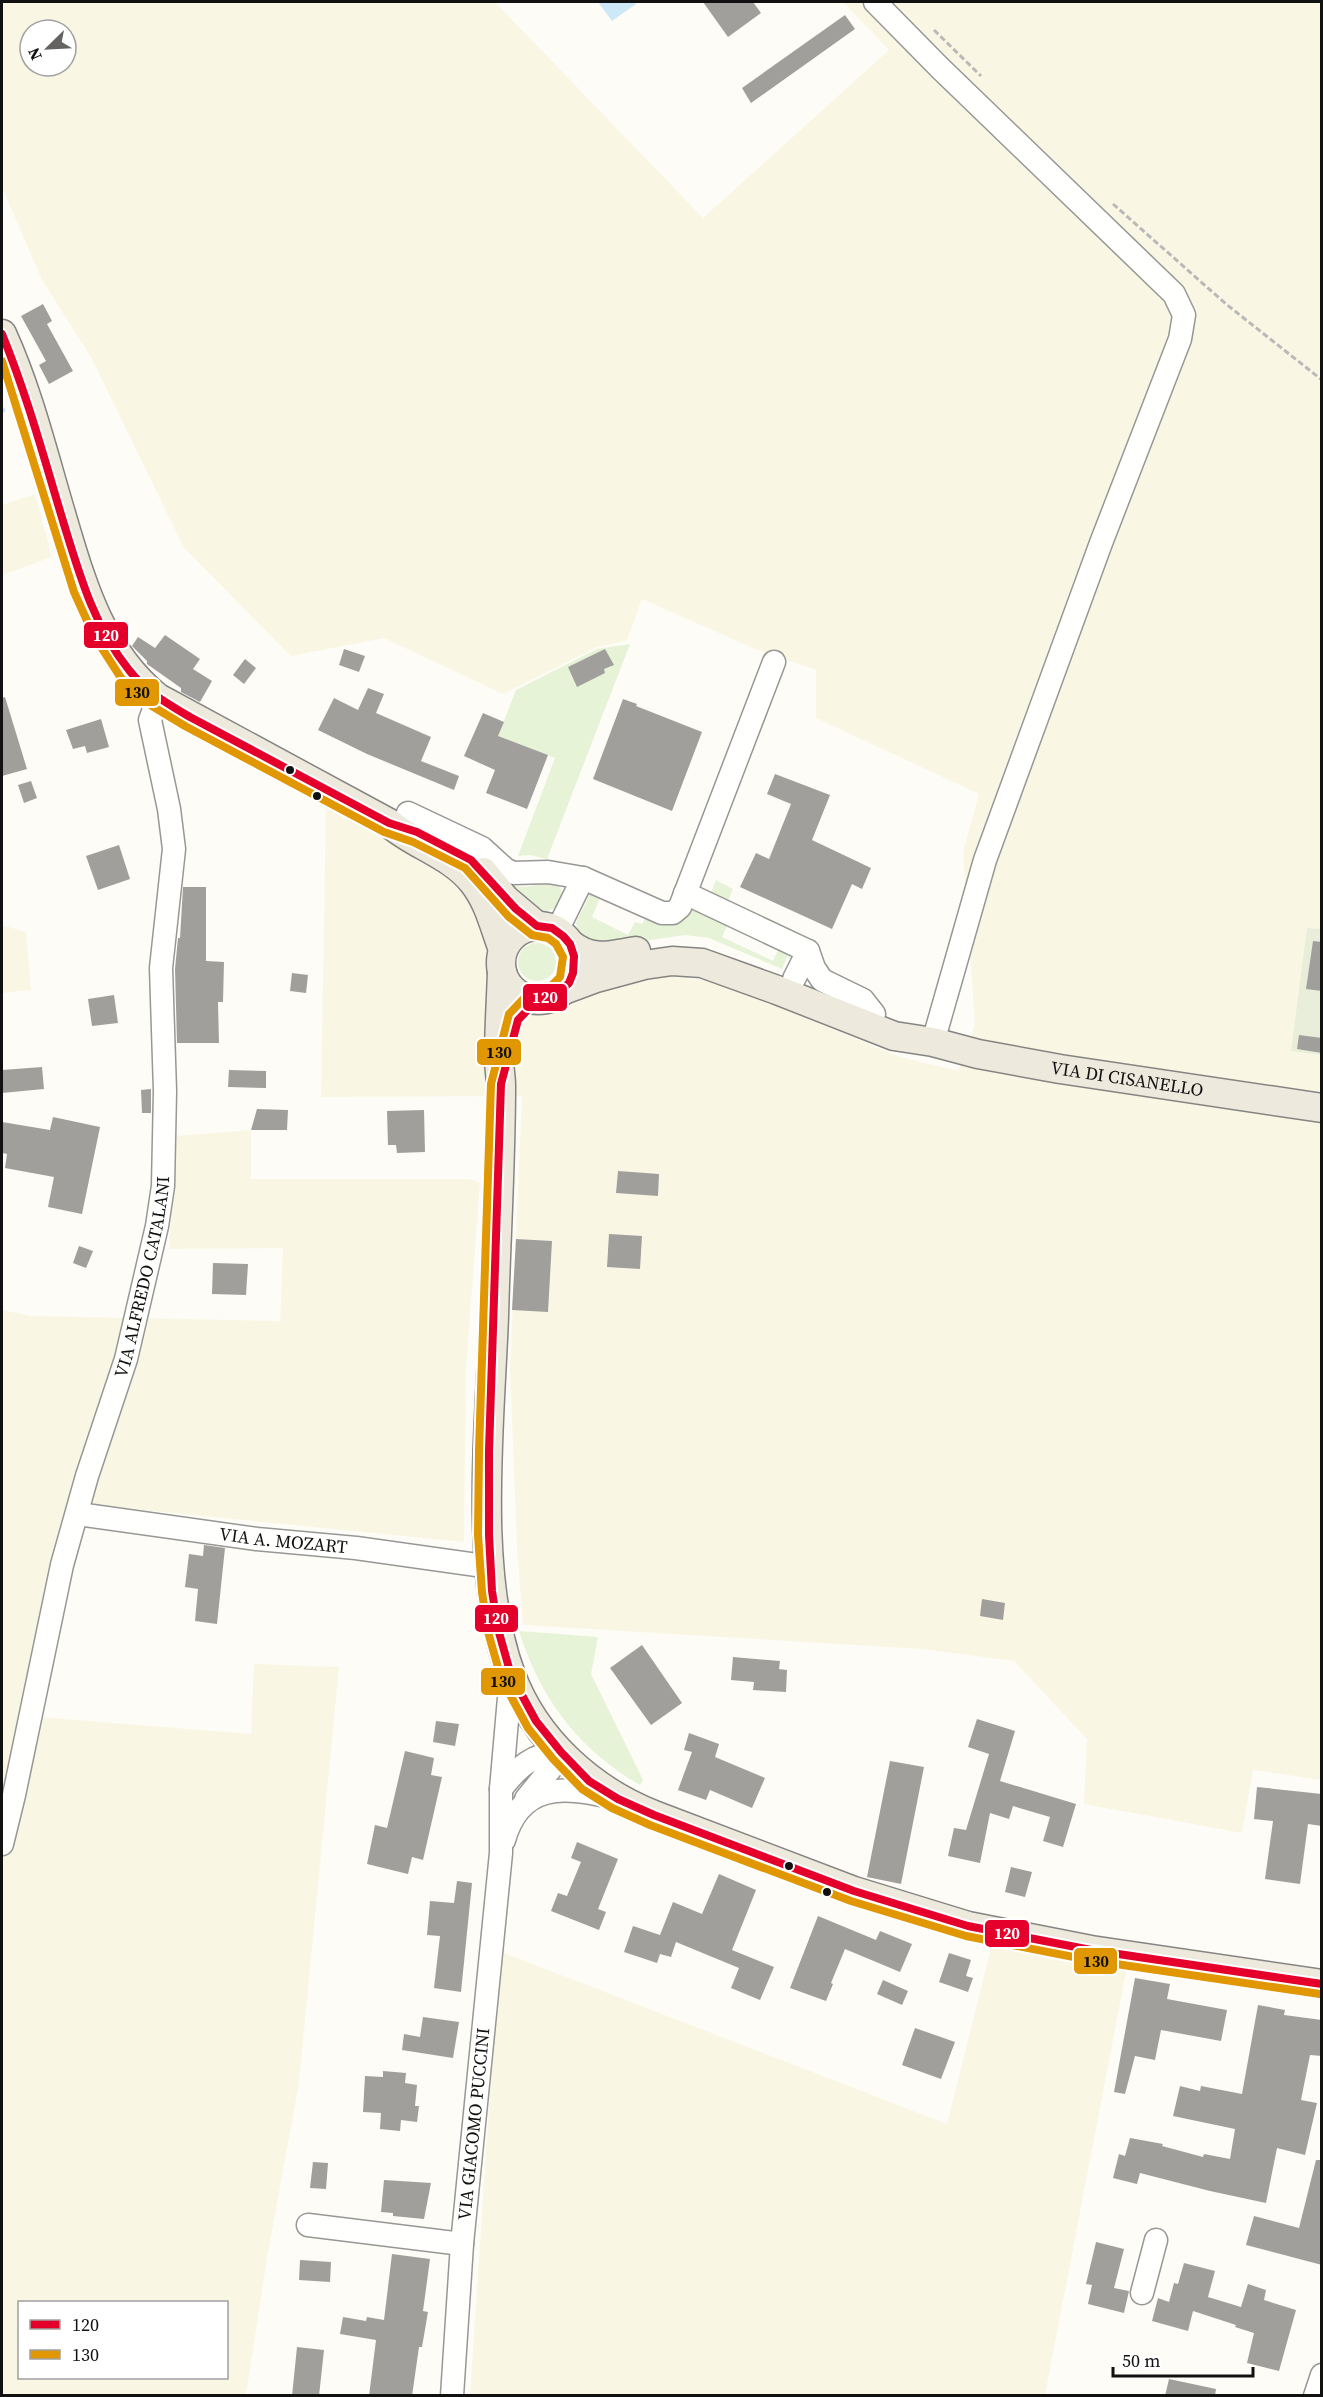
<svg xmlns="http://www.w3.org/2000/svg" width="1323" height="2397" font-family="'Source Serif 4',serif">
  <rect width="100%" height="100%" fill="#fdfcf7"/>
  <g fill="#f9f7e4" fill-rule="evenodd">
    <path d="M2,2h493l208,216 186,-168 -46,-48h478l1,927 -15,-1 -15,123 30,4 -1,725 -68,-10 -11,63 -158,-29 3,-65 -73,-78 -92,-12 -399,-24 -6,-78 -7,-178 12,-273 -201,1 5,-295 133,80 15,19 14,49 5,41 50,23 21,-9 20,-12 67,-18 65,6 184,76 58,14 17,-46 -12,-173 16,-58 -163,-76v-48l-61,-21 -113,-50 -15,41 -32,8 -92,46 -119,-56 -93,18 -107,-108 -92,-189 -50,-79 -40,-93zM30,30h36v36h-36z"/>
    <path d="M35,494l17,63 -50,18v-70z"/>
    <path d="M2,925l24,7 5,58 -29,3z"/>
    <path d="M251,1130v49h220l9,4 -14,186 -2,173 -373,-37 -30,109 -21,103 211,17 3,-70 85,3 -40,416 -32,175 -21,137h-244v-1085l29,6 249,5 3,-73 -114,1 7,-113zM20,2302h206v76h-206z"/>
    <path d="M992,1944l135,23 -82,428 -575,1 29,-445 448,173z"/>
  </g>
  <g fill="#e7f3d7">
    <path d="M630,644l-83,215 -17,-4 -12,1 37,-98 -57,-22 18,-46 81,-41z"/>
    <path d="M716,880l17,9 -12,29 7,6 -6,13 51,24 6,-13 7,3 2,4 -6,14 -73,-31 -24,-3 -89,13 -18,-15 -2,-10 14,-29 9,1 1,3 -8,19 36,18 7,-13 7,2 5,-8 18,8 11,-2 14,-17 13,6z"/>
    <path d="M543,882l13,1 5,6 1,8 -9,12 -11,3 -35,-28c12,4 23,4 36,-2z"/>
    <circle cx="537" cy="962" r="19"/>
    <path d="M519,1631l79,6 -7,37 52,106 -3,5c-62,-36 -100,-87 -121,-154z"/>
  </g>
  <path fill="#e9eedb" d="M1307,928l14,1v126l-30,-4z"/>
  <path fill="#cde8f7" d="M598,2h37l1,2 -24,17z"/>
  <g fill="none" stroke-linecap="round" stroke-linejoin="round">
    <path stroke="#cde8f7" stroke-width="5" d="M2,410h1"/>
  </g>
  <g fill="#a19f9c">
    <path d="M703,2h50l8,11 -33,24z"/>
    <path d="M845,15l10,14 -104,74 -9,-15z"/>
    <path d="M43,304l9,17 -5,3 26,47 -24,13 -10,-19 7,-4 -25,-45z"/>
    <path d="M165,635l35,24 -7,10 19,12 -12,21 -19,-10v-4l-34,-24v-3l-15,-15 6,-9 17,11z"/>
    <path d="M344,649l21,7 -6,16 -20,-7z"/>
    <path d="M605,649l9,16 -10,4 1,4 -28,14 -9,-20z"/>
    <path d="M245,659l11,9 -12,16 -11,-9z"/>
    <path d="M368,688l16,6 -8,19 55,24 -10,24 38,15 -5,14 -87,-36 -49,-24 16,-32 24,12z"/>
    <path d="M5,697l22,72 -25,7v-78z"/>
    <path d="M623,699l14,5 -1,2 66,26 -30,79 -79,-32z"/>
    <path d="M483,713l21,9 -6,14 50,19 -21,54 -41,-16 9,-23 -31,-14z"/>
    <path d="M101,719l8,28 -22,6 -2,-7 -12,3 -7,-19z"/>
    <path d="M775,774l55,21 -18,45 59,28 -9,21 -10,-5 -20,45 -92,-42 16,-34 13,6 22,-55 -24,-10z"/>
    <path d="M31,781l6,17 -13,5 -6,-18z"/>
    <path d="M119,845l11,34 -32,11 -12,-34z"/>
    <path d="M183,887h23v74l18,1 -1,40h-5l1,41h-42l-2,-74 3,-31h2z"/>
    <path d="M1313,941l9,1v49l-16,-2z"/>
    <path d="M292,973l16,2 -2,18 -16,-2z"/>
    <path d="M114,995l4,28 -26,3 -4,-27z"/>
    <path d="M1299,1035l23,3v15l-25,-4z"/>
    <path d="M42,1067l2,22 -42,4v-23z"/>
    <path d="M229,1070l37,1v17l-38,-1z"/>
    <path d="M151,1089v24h-9l-1,-23z"/>
    <path d="M257,1109l31,1 -1,20h-36z"/>
    <path d="M424,1110l1,42 -28,1 -1,-8h-8l-1,-34z"/>
    <path d="M53,1117l47,10 -18,87 -34,-7 6,-30 -49,-9 2,-14 -5,-1v-31l48,8z"/>
    <path d="M618,1171l41,3 -1,22 -42,-3z"/>
    <path d="M609,1234l33,2 -2,33 -33,-2z"/>
    <path d="M516,1239l36,2 -4,71 -36,-2z"/>
    <path d="M79,1246l14,5 -7,17 -13,-5z"/>
    <path d="M213,1263l35,1 -2,31 -34,-1z"/>
    <path d="M204,1545l21,3 -8,76 -22,-3 3,-32 -13,-2 4,-33 14,2z"/>
    <path d="M982,1599l23,4 -2,17 -23,-4z"/>
    <path d="M642,1645l40,58 -31,22 -41,-57z"/>
    <path d="M733,1657l47,4 -1,8 8,1 -1,22 -33,-2 1,-8 -23,-2z"/>
    <path d="M977,1719l38,12 -15,50 76,23 -13,43 -20,-6 7,-24 -37,-11 -4,13 -19,-6 -10,50 -32,-7 6,-28 12,2 23,-76 -21,-7z"/>
    <path d="M436,1721l23,3 -4,22 -22,-4z"/>
    <path d="M689,1733l30,11 -4,13 50,21 -13,30 -42,-18 -4,10 -28,-10 14,-38 -8,-2z"/>
    <path d="M405,1751l29,7 -3,17 11,2 -19,83 -11,-3 -4,17 -41,-10 8,-39 12,3z"/>
    <path d="M890,1761l34,6 -23,117 -34,-7z"/>
    <path d="M1257,1787l65,7v32l-14,-2 -8,60 -35,-5 8,-58 -19,-2z"/>
    <path d="M577,1842l41,17 -20,50 8,3 -7,18 -48,-19 7,-18 9,3 14,-34 -10,-4z"/>
    <path d="M1011,1867l21,5 -7,25 -20,-5z"/>
    <path d="M719,1874l37,16 -24,60 42,17 -14,33 -29,-12 8,-20 -63,-26 -5,15 -11,-3 -3,9 -33,-11 9,-26 27,9 13,-33 29,12z"/>
    <path d="M457,1881l15,2 -11,109 -27,-4 6,-52 -13,-1 3,-34 24,2z"/>
    <path d="M818,1916l58,24 4,-9 32,13 -12,28 -55,-23 -14,34 2,1 -7,17 -36,-13z"/>
    <path d="M949,1953l22,7 -5,16 7,2 -5,14 -29,-10z"/>
    <path d="M1135,1978l35,6 -3,15 60,11 -6,31 -60,-11 -6,30 -20,-4 -10,38 -11,-2z"/>
    <path d="M883,1980l25,11 -6,14 -25,-11z"/>
    <path d="M1258,2005l27,5 -1,5 38,5v36l-12,-1 -9,45 16,3 -12,52 -28,-7 -11,55 -56,-12 -70,-18 -3,11 -24,-6 6,-24 6,2 5,-18 33,6 -1,2 41,11 1,-3 26,5 5,-30 -62,-13 7,-30 20,5 1,-5 41,8z"/>
    <path d="M423,2017l36,5 -6,36 -51,-8 2,-16 16,3z"/>
    <path d="M915,2028l40,14 -14,37 -39,-14z"/>
    <path d="M383,2071l23,2 -1,10 12,2 -2,21h4l-2,16 -16,-2 -1,11 -20,-2 1,-16 -18,-1 2,-36 18,1z"/>
    <path d="M1316,2160h6v105l-76,-20 8,-29 45,12z"/>
    <path d="M313,2162l15,1 -2,26 -16,-1z"/>
    <path d="M384,2180l47,3 -7,36 -31,-3v-3l-12,-1z"/>
    <path d="M1096,2242l28,7 -10,39 15,3 -5,22 -36,-9 4,-19 -6,-1z"/>
    <path d="M392,2254l38,5 -7,52 5,1 -6,35h-3l-7,49h-43l7,-56 -36,-6 3,-17 23,4 1,-4 17,3z"/>
    <path d="M300,2260l31,2 -1,20 -31,-2z"/>
    <path d="M1184,2263l31,8 -7,26 33,10 7,-23 18,6 -2,10 32,10 -17,61 -32,-8 7,-30 -19,-6 1,-2 -43,-14 -5,20 -36,-10 6,-23 11,4 5,-19 4,1z"/>
    <path d="M297,2347l27,3 -5,46h-27z"/>
    <path d="M1169,2379l47,10 -1,7h-50z"/>
  </g>
  <g fill="none" stroke-linecap="round" stroke-linejoin="round">
    <g stroke="#979795" stroke-width="25">
      <g id="minor">
        <path d="M875,2l65,66 234,226 10,21 -4,24 -79,204 -116,317 -52,182"/>
        <path d="M408,813l74,35 23,21 8,4 35,-1 35,6 79,35h11l7,-6 94,-245"/>
        <path d="M685,893l123,58 6,17 8,12 41,20 11,14"/>
        <path d="M557,931l26,-53"/>
        <path d="M794,979l14,-28"/>
        <path id="s1" d="M78,1514l179,25 99,9 135,19"/>
        <path d="M501,1789c17,-22 31,-35 60,-37l-4,9 -31,38"/>
        <path d="M504,1840c16,-57 60,-55 109,-42"/>
        <path id="s2" d="M2,1844l12,-49 48,-230 25,-89 39,-117 31,-133 6,-40 2,-95 -4,-123 13,-119 -5,-40 -19,-89 8,-22"/>
        <path d="M308,2225l154,19"/>
        <path d="M1142,2293l14,-53"/>
        <path id="s3" d="M452,2396l10,-152 39,-391v-64l10,-114"/>
        <path d="M1315,2396l7,-21"/>
      </g>
    </g>
    <g stroke="#858482" stroke-width="31">
      <g id="major">
        <path d="M2,334c25,55 40,115 57,173 21,70 39,143 99,191l231,125c25,22 63,32 84,59 16,20 21,44 30,68"/>
        <path d="M483,872l22,27 32,27"/>
        <circle cx="538" cy="963" r="37"/>
        <path d="M570,944c23,18 40,11 66,7"/>
        <path d="M502,972c-1,29 -3,58 -3,87 0,9 2,18 2,27 0,77 -5,153 -7,230 -4,109 -21,257 17,359 24,65 80,115 143,140l200,76 114,35 123,24 231,34"/>
        <path id="s4" d="M561,991l35,-13 48,-13 28,-4 30,2 75,27 117,46 39,6 45,12 82,15 262,39"/>
      </g>
    </g>
    <g stroke="#b9b9b8" stroke-width="3" stroke-dasharray="6 3" stroke-linecap="butt">
      <path d="M934,30l47,46"/>
      <path d="M1113,204l113,100 96,76"/>
    </g>
    <use href="#minor" stroke="#fffffe" stroke-width="22"/>
    <use href="#major" stroke="#ede9dc" stroke-width="28"/>
    <g stroke="#fff" stroke-width="12">
      <path id="bus-1" d="M2,334c25,61 42,124 61,187 16,52 31,106 66,149 16,21 39,34 61,47l199,106 28,9 54,28 45,49 21,17 15,2 11,8 7,8 4,12 -1,17 -4,10 -12,11 -20,6 -19,20 -17,64 -12,367v84l3,56 6,38 13,46 25,46 25,31 28,29 29,18 36,16 200,76 114,35 123,24 231,34"/>
    </g>
    <g stroke="#fff" stroke-width="12">
      <path id="bus-2" d="M2,361l72,231 20,44 27,42 31,28 33,20 199,106 29,10 52,26 44,49 23,18 16,3 8,6 7,13 -3,20 -8,8 -21,6 -22,23 -18,70 -12,367 -1,84 4,57 6,40 13,46 27,50 25,31 29,30 30,19 38,17 201,76 115,35 123,24 231,34"/>
    </g>
    <use href="#bus-1" stroke="#e4002b" stroke-width="8"/>
    <use href="#bus-2" stroke="#e09702" stroke-width="8"/>
  </g>
  <g fill="#111" stroke="#fff" stroke-width="2">
    <circle cx="290" cy="770" r="5"/>
    <circle cx="317" cy="796" r="5"/>
    <circle cx="789" cy="1866" r="5"/>
    <circle cx="827" cy="1892" r="5"/>
  </g>
  <g text-anchor="middle" stroke-width="6" stroke-linejoin="round" paint-order="stroke">
    <g font-size="18" fill="#111" stroke="#fff">
      <text dy="6" stroke="none"><textPath href="#s4" startOffset="588">VIA DI CISANELLO</textPath></text>
      <text dy="6" stroke="none"><textPath href="#s2" startOffset="585">VIA ALFREDO CATALANI</textPath></text>
      <text dy="6" stroke="none"><textPath href="#s1" startOffset="207">VIA A. MOZART</textPath></text>
      <text dy="6" stroke="none"><textPath href="#s3" startOffset="273">VIA GIACOMO PUCCINI</textPath></text>
    </g>
  </g>
  <g stroke="#fff" stroke-width="2">
    <rect x="83" y="621" width="46" height="28" rx="6" fill="#e4002b"/>
    <rect x="114" y="678" width="46" height="29" rx="6" fill="#e09702"/>
    <rect x="522" y="983" width="46" height="29" rx="6" fill="#e4002b"/>
    <rect x="476" y="1038" width="46" height="28" rx="6" fill="#e09702"/>
    <rect x="474" y="1604" width="45" height="29" rx="6" fill="#e4002b"/>
    <rect x="480" y="1667" width="46" height="29" rx="6" fill="#e09702"/>
    <rect x="984" y="1919" width="46" height="29" rx="6" fill="#e4002b"/>
    <rect x="1073" y="1947" width="45" height="28" rx="6" fill="#e09702"/>
  </g>
  <g font-size="16" text-anchor="middle" font-weight="bold" fill="#fff">
    <text x="106" y="641">120</text>
    <text x="545" y="1003">120</text>
    <text x="496" y="1624">120</text>
    <text x="1007" y="1939">120</text>
  </g>
  <g font-size="16" text-anchor="middle" font-weight="bold" fill="#111">
    <text x="137" y="698">130</text>
    <text x="499" y="1058">130</text>
    <text x="503" y="1687">130</text>
    <text x="1096" y="1967">130</text>
  </g>
  <rect width="1323" height="2397" fill="none" stroke="#111111" stroke-width="6"/>
  <rect x="18" y="2301" width="210" height="78" fill="#ffffff" stroke="#a0a0a0" stroke-width="1.5"/>
  <rect x="30" y="2320" width="30" height="9" fill="#e4002b" stroke="#a0a0a0" stroke-width="1.5"/>
  <text x="72" y="2331" font-size="18" fill="#111111">120</text>
  <rect x="30" y="2350" width="30" height="9" fill="#e09702" stroke="#a0a0a0" stroke-width="1.5"/>
  <text x="72" y="2361" font-size="18" fill="#111111">130</text>
  <g transform="translate(48 48) rotate(246)"><circle r="28" fill="#ffffff" stroke="#a0a0a0" stroke-width="1.5"/>
  <path d="M0-4.5L10 22L0 15L-10 22Z" fill="#646362"/>
  <text y="-9" font-size="16" font-weight="bold" text-anchor="middle" fill="#111111">N</text>
  </g>
  <path d="M1113 2367v9h140v-9" fill="none" stroke="#111111" stroke-width="3"/>
  <text x="1122" y="2367" font-size="18" fill="#111111" stroke="#ffffff" stroke-width="4.5" paint-order="stroke">50 m</text>
</svg>
